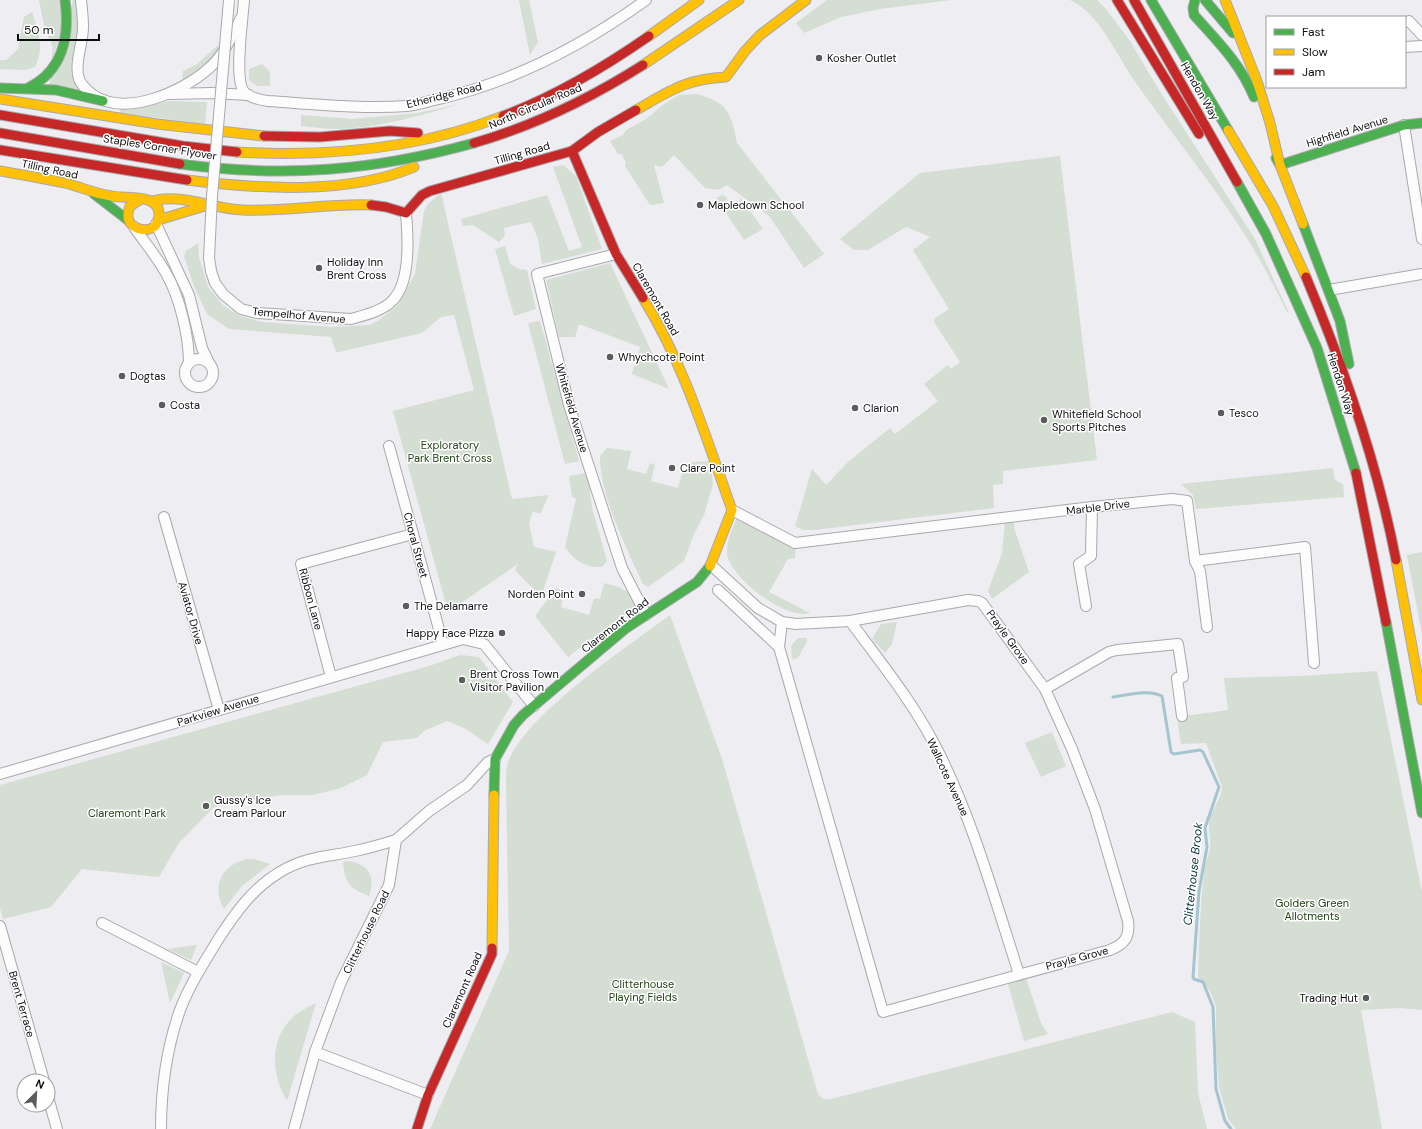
<svg xmlns="http://www.w3.org/2000/svg" width="1422" height="1129" font-family="'DM Sans',sans-serif">
  <rect width="100%" height="100%" fill="#eeedf2"/>
  <g fill="#d4ded2">
    <path d="M39,0h24l3,16 -15,47 2,-16 -8,-17z"/>
    <path d="M73,0h5l2,25 -4,54 9,14 -36,-8z"/>
    <path d="M519,0h10l9,42 -8,13z"/>
    <path d="M827,0h124l-71,9 -39,8 -37,16 -8,-10z"/>
    <path d="M1070,0h27l9,9 24,32 29,49 96,149 34,74 -2,-1c-13,-26 -26,-52 -42,-77 -34,-54 -75,-103 -111,-155 -19,-27 -34,-66 -64,-80z"/>
    <path d="M32,12c6,19 13,35 3,55l-9,3 -26,-1v-9h6l12,-11 6,-32z"/>
    <path d="M218,45l-1,13 -30,24 -5,-4 1,-7 14,-7z"/>
    <path d="M262,64l8,8v14h-13l-8,-6v-11z"/>
    <path d="M696,94c32,8 35,18 41,49l87,111 -20,14 -34,-51 -43,-32 -9,5 -13,-2 -31,-33 -12,12 -8,-2 10,38 -14,2 -25,-39 1,-3 -4,-9h-4l-8,-13 13,-6 3,-5 20,-11 18,-15 15,-9z"/>
    <path d="M170,101l37,1 -2,22 -85,-11 1,-5 22,-1z"/>
    <path d="M461,104c-39,11 -82,24 -123,25 -12,0 -25,-2 -37,-3v-11l51,4 66,-6z"/>
    <path d="M1060,156l37,304 -94,11v13l-10,1 1,23 -179,22h-12l-8,-4 17,-57 14,16 22,-23 42,-34 5,6 43,-33 -14,-17 24,-19 3,4 9,-7 -26,-40 1,-4 14,-9 -36,-59 17,-13 -24,-10 -38,23h-14l-14,-11 80,-66z"/>
    <path d="M563,165l13,11 26,73 -60,15 -4,-25 -7,-17 -27,6 1,8 -6,6 -26,-17 -10,1 -2,-7 86,-24 22,56 13,-4 -29,-80z"/>
    <path d="M441,193l71,306 37,-4 -9,19 -7,-3 -4,12 5,24 22,5 -15,45 -26,-27 3,-6 -70,48 -55,-201 81,-21 -20,-75 -13,2 -19,16 -83,19h-3l-5,-15 -102,-8 -22,-15 -13,-28 -10,-30 2,-5 12,-8 1,14 9,30 15,18 15,10 24,7 71,5 36,-2 10,-5 19,-15 17,-31 9,-63 4,-7z"/>
    <path d="M722,195l5,2 -1,8 5,5 4,-1 6,-11 22,31 -19,11 -28,-42z"/>
    <path d="M505,246l5,18 9,5 8,1 9,39 -22,7 -19,-67z"/>
    <path d="M610,263l59,126 -37,-15 8,-27 -61,-23 -4,13h-16l-13,-57z"/>
    <path d="M540,321l39,140 -14,3 -37,-141z"/>
    <path d="M607,448l24,3 -4,18 19,5 4,-11 5,2 -4,16 27,7 5,-17 6,1 3,-10 18,-1 3,23 -9,31 -10,19 -10,27 -36,26 -5,-3c-17,-37 -43,-88 -43,-128z"/>
    <path d="M1333,468l2,12 8,4 1,13 -148,12 -3,-14 -12,-11z"/>
    <path d="M588,473l4,35 15,53 -5,6c-17,1 -28,-7 -37,-20l11,-48 -4,-2 -3,-21z"/>
    <path d="M737,518l59,30 -1,10 -7,1 -19,33 41,21c-24,8 -81,-36 -83,-60 -1,-11 6,-26 10,-35z"/>
    <path d="M1014,521v7l15,44 -37,27 -4,-8 14,-38 3,-31z"/>
    <path d="M1422,552v83l-15,-80z"/>
    <path d="M604,583c17,5 26,5 31,24l-67,50 -33,-41 21,-28 9,3 -4,16 28,8 5,-17 6,1z"/>
    <path d="M670,615l52,144 96,335c4,5 7,6 13,5l341,-87 23,10 3,71 9,36h-777l79,-178 -3,-168c0,-7 0,-15 2,-21 20,-50 118,-114 162,-147z"/>
    <path d="M897,622l-5,22 -7,9 -13,-14 9,-15z"/>
    <path d="M798,638h9v3l-9,17 -6,1 -1,-13z"/>
    <path d="M460,655l19,2 34,45 -25,42 -24,-16 -17,-7 -23,10 -7,7 -34,4 -16,33 -26,13 -28,7h-32l-67,12 -35,36 -20,34 -77,-8 -31,38 -48,12 -3,-11v-123l429,-119z"/>
    <path d="M1377,671l45,221v118l-22,-2 -39,2 21,119h-146l-8,-10 -9,-32 -3,-37v-44l-6,-15 -12,-14c1,-35 2,-70 6,-105 1,-9 6,-18 6,-27 1,-8 -2,-16 -1,-24 2,-11 14,-25 13,-34l-16,-44 -25,1 -4,-27 51,-7 -4,-32 76,-2z"/>
    <path d="M1052,732l14,34 -25,11 -16,-34z"/>
    <path d="M247,859h7l16,5 -28,22 -18,23c-13,-23 -2,-44 23,-50z"/>
    <path d="M348,861c20,2 28,16 21,35 -20,-8 -24,-13 -26,-34z"/>
    <path d="M197,945l-6,15 -24,-11z"/>
    <path d="M161,962l23,11 -14,30z"/>
    <path d="M1026,978l15,45 7,11 -24,7 -16,-57z"/>
    <path d="M316,1003l-29,98c-15,-25 -18,-58 3,-81 7,-8 17,-12 26,-17z"/>
  </g>
  <g fill="none" stroke-linecap="round" stroke-linejoin="round">
    <path stroke="#a4c5cf" stroke-width="3" d="M1113,697c16,-2 34,-8 49,-1l9,56 3,2 26,-4 3,2 16,35 -14,41 2,19 -8,44 -6,86 1,2 9,3 10,25 3,82 9,32 6,8"/>
    <g stroke="#a9a8ac" stroke-width="12">
      <g id="street">
        <path d="M81,0c1,9 2,19 2,27 0,17 -9,36 -4,52 2,6 9,12 14,16 33,22 89,-3 115,-26 16,-13 24,-34 33,-51"/>
        <path d="M244,0c-1,18 -11,82 1,93 6,5 16,7 23,8 46,3 93,8 139,5 12,-1 24,-6 36,-8 74,-18 142,-54 203,-98"/>
        <path d="M1405,22l4,-1 13,14"/>
        <path d="M1405,47l17,-1"/>
        <path d="M170,94l41,-1 38,2"/>
        <path d="M1404,125l18,114"/>
        <path d="M156,224l33,71 13,53 7,15"/>
        <path d="M134,227c11,16 24,31 33,48 13,23 22,62 22,88"/>
        <path d="M616,254l-79,20 32,131 53,163 24,47"/>
        <path d="M211,271l4,12 8,11 18,15 16,4 94,6c14,-4 32,-8 42,-19 18,-19 15,-63 13,-87"/>
        <path d="M1329,290l93,-16"/>
        <circle cx="199" cy="373" r="14"/>
        <path d="M389,446l54,198"/>
        <path d="M732,510l63,33 297,-36 80,-8 15,2 8,60 110,-14 9,116"/>
        <path d="M164,517l55,193"/>
        <path d="M1195,561l5,10 7,56"/>
        <path d="M711,565l47,43 24,14 14,2 54,-3 118,-21 10,1 4,2 63,86 27,60 23,60 33,112c2,16 -3,23 -18,29l-227,62 -104,-365 3,-25"/>
        <path d="M718,590l61,57"/>
        <path d="M1086,606l-7,-42 12,-8 1,-49"/>
        <path d="M850,621c32,43 66,85 90,134 34,69 55,145 79,219"/>
        <path d="M331,677l-30,-113 112,-30"/>
        <path d="M1045,689l64,-37 8,-2 61,-6 5,33 -6,1 5,38"/>
        <path d="M0,774l463,-135 21,5 50,62"/>
        <path d="M102,923l96,49"/>
        <path d="M0,926l44,155"/>
        <path d="M315,1052l113,43"/>
        <path d="M48,1097l9,32"/>
        <path d="M161,1129c0,-39 6,-82 19,-119 10,-26 25,-49 39,-72 17,-26 34,-50 61,-66 27,-16 47,-15 75,-21 14,-3 28,-7 41,-11"/>
        <path d="M294,1129l21,-77 26,-70 48,-97 7,-45 33,-29 38,-26 21,-23 7,-3"/>
      </g>
    </g>
    <g stroke="#a9a8ac" stroke-width="11">
      <g id="fast">
        <path d="M1151,0l77,130"/>
        <path d="M1195,0l-2,8 1,7c24,27 46,48 60,82"/>
        <path d="M1205,0l28,33"/>
        <path d="M0,88l56,2 47,11"/>
        <path d="M28,88c35,-17 42,-52 37,-88"/>
        <path d="M1276,158l4,7 124,-40 18,-2"/>
        <path d="M180,164c104,14 193,7 294,-21"/>
        <path d="M1237,182l29,52 51,114 39,125"/>
        <path d="M94,194l35,27"/>
        <path d="M1303,224l37,97 9,43"/>
        <path d="M1386,622l36,191"/>
        <path d="M494,795l1,-36 19,-34 9,-10 102,-86 72,-47 13,-16"/>
      </g>
    </g>
    <g stroke="#a9a8ac" stroke-width="11">
      <g id="slow">
        <path d="M1225,0l32,81 13,42 10,42 23,59"/>
        <path d="M649,36l50,-36"/>
        <path d="M643,65l96,-65"/>
        <path d="M0,99l157,25 107,12"/>
        <path d="M636,110c34,-19 49,-31 90,-33l19,-26 15,-16 46,-35"/>
        <path d="M1228,130l45,76 33,71"/>
        <path d="M237,152c89,5 182,-3 266,-36"/>
        <path d="M0,171c23,4 46,8 69,13 17,5 35,13 53,13 12,1 38,-1 37,18 0,4 -1,7 -4,11 -9,8 -28,2 -27,-11 0,-3 1,-6 2,-9l11,-7"/>
        <path d="M187,180c71,9 161,15 227,-13"/>
        <path d="M152,201c31,-8 60,8 91,9 43,2 86,-7 128,-5"/>
        <path d="M158,220l47,-14"/>
        <path d="M643,298c41,66 63,140 89,212l-22,56"/>
        <path d="M1396,560l26,140"/>
        <path d="M492,948l2,-153"/>
      </g>
    </g>
    <g stroke="#a9a8ac" stroke-width="11">
      <g id="jam">
        <path d="M1117,0l82,134"/>
        <path d="M1134,0l103,182"/>
        <path d="M0,115l183,31 54,6"/>
        <path d="M503,116c53,-20 100,-48 146,-80"/>
        <path d="M0,133l180,31"/>
        <path d="M264,136l56,1 70,-6 28,2"/>
        <path d="M474,143c59,-17 117,-45 169,-78"/>
        <path d="M0,150l187,30"/>
        <path d="M572,151l44,103 27,44"/>
        <path d="M371,205l15,2 20,6 16,-18 8,-4 142,-40 26,-19 38,-22"/>
        <path d="M1306,277c39,93 71,185 90,283"/>
        <path d="M1356,473l30,149"/>
        <path d="M417,1129l11,-34 64,-141v-6"/>
      </g>
    </g>
    <use href="#street" stroke="#fcfcfd" stroke-width="10"/>
    <use href="#fast" stroke="#4caf50" stroke-width="9"/>
    <use href="#slow" stroke="#ffc107" stroke-width="9"/>
    <use href="#jam" stroke="#c62828" stroke-width="9"/>
    <g stroke="#a9a8ac" stroke-width="12" stroke-linecap="butt">
      <path id="street-bridge" d="M211,271l-2,-13 3,-62 17,-196"/>
    </g>
    <use href="#street-bridge" stroke="#fcfcfd" stroke-width="10"/>
  </g>
  <g fill="#5c5b5e" stroke="#fff" stroke-width="1.5">
    <circle cx="819" cy="58" r="4"/>
    <circle cx="700" cy="205" r="4"/>
    <circle cx="319" cy="268" r="4"/>
    <circle cx="610" cy="357" r="4"/>
    <circle cx="122" cy="376" r="4"/>
    <circle cx="162" cy="405" r="4"/>
    <circle cx="855" cy="408" r="4"/>
    <circle cx="1221" cy="413" r="4"/>
    <circle cx="1044" cy="420" r="4"/>
    <circle cx="672" cy="468" r="4"/>
    <circle cx="582" cy="594" r="4"/>
    <circle cx="406" cy="606" r="4"/>
    <circle cx="502" cy="633" r="4"/>
    <circle cx="462" cy="680" r="4"/>
    <circle cx="206" cy="806" r="4"/>
    <circle cx="1366" cy="998" r="4"/>
  </g>
  <g text-anchor="middle" stroke-width="3" stroke-linejoin="round" paint-order="stroke">
    <g font-size="11" fill="#0d0c0f" stroke="#fff" text-anchor="start">
      <text x="827" y="62">Kosher Outlet</text>
      <text x="708" y="209">Mapledown School</text>
      <text x="327" y="266">Holiday Inn<tspan x="327" dy="13">Brent Cross</tspan></text>
      <text x="618" y="361">Whychcote Point</text>
      <text x="130" y="380">Dogtas</text>
      <text x="170" y="409">Costa</text>
      <text x="863" y="412">Clarion</text>
      <text x="1229" y="417">Tesco</text>
      <text x="1052" y="418">Whitefield School<tspan x="1052" dy="13">Sports Pitches</tspan></text>
      <text x="680" y="472">Clare Point</text>
      <text x="574" y="598" text-anchor="end">Norden Point</text>
      <text x="414" y="610">The Delamarre</text>
      <text x="494" y="637" text-anchor="end">Happy Face Pizza</text>
      <text x="470" y="678">Brent Cross Town<tspan x="470" dy="13">Visitor Pavilion</tspan></text>
      <text x="214" y="804">Gussy's Ice<tspan x="214" dy="13">Cream Parlour</tspan></text>
      <text x="1358" y="1002" text-anchor="end">Trading Hut</text>
    </g>
    <g font-size="11" fill="#0d0c0f" stroke="#fff">
      <text transform="translate(1200 91) rotate(60)" y="4">Hendon Way</text>
      <text transform="translate(444 95) rotate(-14)" y="4">Etheridge Road</text>
      <text transform="translate(535 106) rotate(-23)" y="4">North Circular Road</text>
      <text transform="translate(1347 131) rotate(-17)" y="4">Highfield Avenue</text>
      <text transform="translate(160 147) rotate(9)" y="4">Staples Corner Flyover</text>
      <text transform="translate(522 153) rotate(-16)" y="4">Tilling Road</text>
      <text transform="translate(50 169) rotate(12)" y="4">Tilling Road</text>
      <text transform="translate(656 299) rotate(60)" y="4">Claremont Road</text>
      <text transform="translate(299 315) rotate(5)" y="4">Tempelhof Avenue</text>
      <text transform="translate(1341 384) rotate(72)" y="4">Hendon Way</text>
      <text transform="translate(572 408) rotate(74)" y="4">Whitefield Avenue</text>
      <text transform="translate(1098 507) rotate(-7)" y="4">Marble Drive</text>
      <text transform="translate(416 545) rotate(75)" y="4">Choral Street</text>
      <text transform="translate(311 599) rotate(75)" y="4">Ribbon Lane</text>
      <text transform="translate(191 613) rotate(74)" y="4">Aviator Drive</text>
      <text transform="translate(615 625) rotate(-38)" y="4">Claremont Road</text>
      <text transform="translate(1008 637) rotate(54)" y="4">Prayle Grove</text>
      <text transform="translate(218 710) rotate(-17)" y="4">Parkview Avenue</text>
      <text transform="translate(948 777) rotate(65)" y="4">Wallcote Avenue</text>
      <text transform="translate(366 932) rotate(-64)" y="4">Clitterhouse Road</text>
      <text transform="translate(1077 958) rotate(-15)" y="4">Prayle Grove</text>
      <text transform="translate(462 990) rotate(-66)" y="4">Claremont Road</text>
      <text transform="translate(22 1004) rotate(74)" y="4">Brent Terrace</text>
    </g>
    <g font-size="11" fill="#214315" stroke="#fff">
      <text x="450" y="449">Exploratory<tspan x="450" dy="13">Park Brent Cross</tspan></text>
      <text x="127" y="817">Claremont Park</text>
      <text x="1312" y="907">Golders Green<tspan x="1312" dy="13">Allotments</tspan></text>
      <text x="643" y="988">Clitterhouse<tspan x="643" dy="13">Playing Fields</tspan></text>
    </g>
    <g font-size="12" font-style="italic" fill="#05343d" stroke="#fff">
      <text transform="translate(1193 874) rotate(-84)" y="4">Clitterhouse Brook</text>
    </g>
  </g>
  <rect x="1266" y="16" width="140" height="72" fill="#ffffff" stroke="#9e9e9f"/>
  <rect x="1274" y="29" width="20" height="6" fill="#4caf50" stroke="#9e9e9f"/>
  <text x="1302" y="36" font-size="12" fill="#0d0c0f">Fast</text>
  <rect x="1274" y="49" width="20" height="6" fill="#ffc107" stroke="#9e9e9f"/>
  <text x="1302" y="56" font-size="12" fill="#0d0c0f">Slow</text>
  <rect x="1274" y="69" width="20" height="6" fill="#c62828" stroke="#9e9e9f"/>
  <text x="1302" y="76" font-size="12" fill="#0d0c0f">Jam</text>
  <g transform="translate(36 1093) rotate(24)"><circle r="19" fill="#ffffff" stroke="#9e9e9f"/>
  <path d="M0-3L7 15L0 10L-7 15Z" fill="#5c5b5e"/>
  <text y="-6" font-size="11" font-weight="bold" text-anchor="middle" fill="#0d0c0f">N</text>
  </g>
  <path d="M18 34v6h81v-6" fill="none" stroke="#0d0c0f" stroke-width="2"/>
  <text x="24" y="34" font-size="12" fill="#0d0c0f" stroke="#ffffff" stroke-width="3" paint-order="stroke">50 m</text>
</svg>
